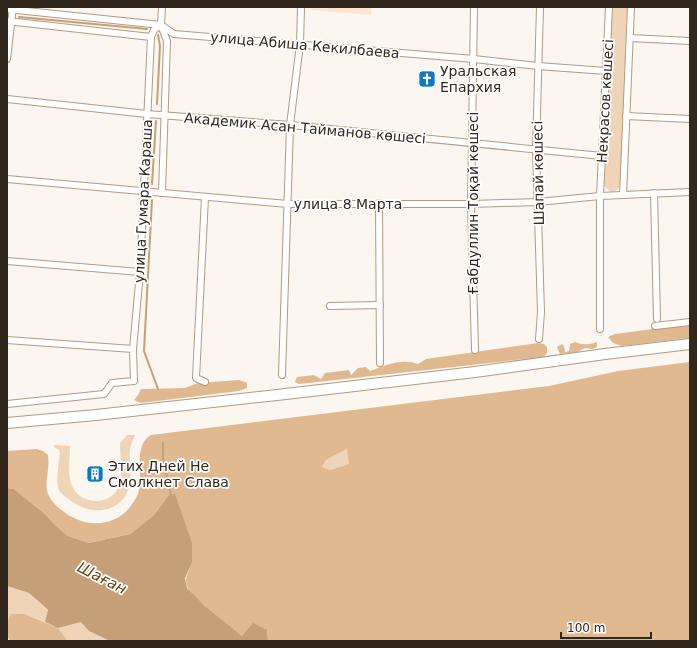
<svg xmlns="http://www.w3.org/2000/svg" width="697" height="648" font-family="'DejaVu Sans',sans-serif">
  <rect width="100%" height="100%" fill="#fbf6f0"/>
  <path fill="#fbe6d1" d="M311,7h61l-1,8 -60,-5z"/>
  <g fill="#f0d4b7">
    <path d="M612,7h15l1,5 -7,175 -9,6 -9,-8z"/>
    <path d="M127,435h8c-2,5 -4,9 -5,14 -2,15 4,32 -4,46 -13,20 -39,19 -56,5 -4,-3 -9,-6 -11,-10 -4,-8 0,-28 1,-37l-1,-3 -5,-3v-2l16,1c0,13 -3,29 2,40 8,19 39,21 47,0 4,-13 1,-30 1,-43z"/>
    <path d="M347,449l3,15 -20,6 -8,-3 4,-7z"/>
    <path d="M7,586l22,7 19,18 -3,11 -20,-8 -18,6z"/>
    <path d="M81,621l8,10 21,10h-42l-10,-13z"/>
  </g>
  <g fill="#e0b991" fill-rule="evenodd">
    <path d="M690,324v14l-68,8 -9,-3 -5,-6 7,-3z"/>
    <path d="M575,342c8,3 14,3 22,0v5l-5,2 -7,-1 -8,4 -17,2 -3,-7 5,-3 2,2 1,6 4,-1 1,-7z"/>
    <path d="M538,343l6,1 3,3v6l-4,4 -244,27 -4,-2 2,-5 17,-2 7,4 4,-6 24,-3 2,5 7,-7 8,-1 4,4c15,-6 33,-13 48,-7l8,-5z"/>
    <path d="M690,362v279h-422l-1,-11 -25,6c-10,-8 -52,-40 -55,-50 -3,-8 2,-15 5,-23l-24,-67 -14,19 -24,19 -41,9 -21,-7 -12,-10 -12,-13 -30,-24 -7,-1v-37l30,-2 6,2 5,4c3,24 -11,34 12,54 14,11 28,17 46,13 10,-2 18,-7 25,-16 3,-5 7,-10 8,-16 4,-17 -6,-45 12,-55l398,-49 69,-15zM347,449l2,15 -19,6 -8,-3 4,-7z"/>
    <path d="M239,380l8,3v5l-8,3 -98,12 -7,-3 4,-5 3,-6 44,-1 13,-5z"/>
    <path d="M11,614h14l33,14 10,13h-58c-5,-8 -4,-19 1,-27z"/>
  </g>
  <path fill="#c59f78" d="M7,488l7,1 30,24 12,13 12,10 21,7 41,-9 24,-19 14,-19 7,-2 17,49v20l-7,15 2,10 18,18 37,30 11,-13 14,7 1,11h-158l-21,-10 -8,-9 -23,6 -13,-6 3,-12 -19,-17 -22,-7z"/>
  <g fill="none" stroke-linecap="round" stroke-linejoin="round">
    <g stroke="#c59f78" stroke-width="2">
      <path d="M19,17l128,12"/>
      <path d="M157,104l3,-58 -2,-11"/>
      <path d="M152,184l4,-63"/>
      <path d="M152,200l-8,151 14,38"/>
      <path d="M163,443v16l8,36"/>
    </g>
    <g stroke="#b49a7e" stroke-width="8">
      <g id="street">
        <path d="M162,7l-1,18 6,16 -5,152"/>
        <path d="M474,7l-3,197 4,146"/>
        <path d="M7,9l154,16 13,9 300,25 64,7 68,5"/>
        <path d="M7,21l144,16"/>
        <path d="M630,38l60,3"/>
        <path d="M7,59l6,-52"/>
        <path d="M7,99l140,15 143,11 312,31"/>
        <path d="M626,116l64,3"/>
        <path d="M7,179l281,25h183l67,-2 62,-6 90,-4"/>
        <path d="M654,193l3,126"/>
        <path d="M623,195l8,-188"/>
        <path d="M205,197l-9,181 9,4"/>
        <path d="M379,203l1,160"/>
        <path d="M7,261l133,11"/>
        <path d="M330,306l50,-1"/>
        <path d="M655,326l35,-4"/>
        <path d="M600,329v-133l9,-189"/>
        <path d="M539,339l2,-27 -5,-162 4,-143"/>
        <path d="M7,340l126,9"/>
        <path d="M282,375l8,-250 10,-81 1,-37"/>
        <path d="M7,404l97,-10 8,-11 22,-2 -1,-32 7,-77 11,-235 3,-7 7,-5"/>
      </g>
    </g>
    <g stroke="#b49a7e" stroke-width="12">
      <path id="primary" d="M7,423l89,-8 181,-20 198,-23 130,-18 85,-10"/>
    </g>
    <use href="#street" stroke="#fff" stroke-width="6"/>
    <use href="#primary" stroke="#fff" stroke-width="10"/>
  </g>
  <defs>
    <g id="church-square" transform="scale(0.9)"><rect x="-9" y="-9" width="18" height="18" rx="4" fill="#0c79c4" stroke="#fff"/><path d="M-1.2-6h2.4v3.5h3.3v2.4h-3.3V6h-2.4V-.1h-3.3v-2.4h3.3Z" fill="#fff"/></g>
    <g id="building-square" transform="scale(0.9)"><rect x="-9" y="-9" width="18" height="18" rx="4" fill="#0c79c4" stroke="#fff"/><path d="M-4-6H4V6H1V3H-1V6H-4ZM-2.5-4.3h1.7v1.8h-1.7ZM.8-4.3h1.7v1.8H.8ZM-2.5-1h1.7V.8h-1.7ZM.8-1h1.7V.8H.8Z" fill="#fff"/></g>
  </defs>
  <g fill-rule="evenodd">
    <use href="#church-square" x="427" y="79"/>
    <use href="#building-square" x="95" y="474"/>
  </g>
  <g text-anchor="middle" stroke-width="3.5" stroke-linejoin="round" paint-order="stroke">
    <g font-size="14" fill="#31271c" stroke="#fff">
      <text transform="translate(305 45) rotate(5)" y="5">улица Абиша Кекилбаева</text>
      <text transform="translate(605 101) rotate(-87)" y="5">Некрасов көшесі</text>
      <text transform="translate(305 128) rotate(5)" y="5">Академик Асан Тайманов көшесі</text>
      <text transform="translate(538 173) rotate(-91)" y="5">Шапай көшесі</text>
      <text transform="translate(143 201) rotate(-87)" y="5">улица Гумара Караша</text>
      <text transform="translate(473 203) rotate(-90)" y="5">Ғабдуллин Тоқай көшесі</text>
      <text x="348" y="209">улица 8 Марта</text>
    </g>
    <g font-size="14" fill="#31271c" stroke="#fff" text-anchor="start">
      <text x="440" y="76">Уральская<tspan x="440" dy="16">Епархия</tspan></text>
      <text x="108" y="471">Этих Дней Не<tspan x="108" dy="16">Смолкнет Слава</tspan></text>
    </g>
    <g font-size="15" font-style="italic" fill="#674212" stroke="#fff">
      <text transform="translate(102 578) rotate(27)" y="5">Шаған</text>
    </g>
  </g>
  <rect width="697" height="648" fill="none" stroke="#31271c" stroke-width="16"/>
  <path d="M561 632v6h90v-6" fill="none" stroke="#31271c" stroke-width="2"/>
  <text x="567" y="632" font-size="12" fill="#31271c" stroke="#ffffff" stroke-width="3" paint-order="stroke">100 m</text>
</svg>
